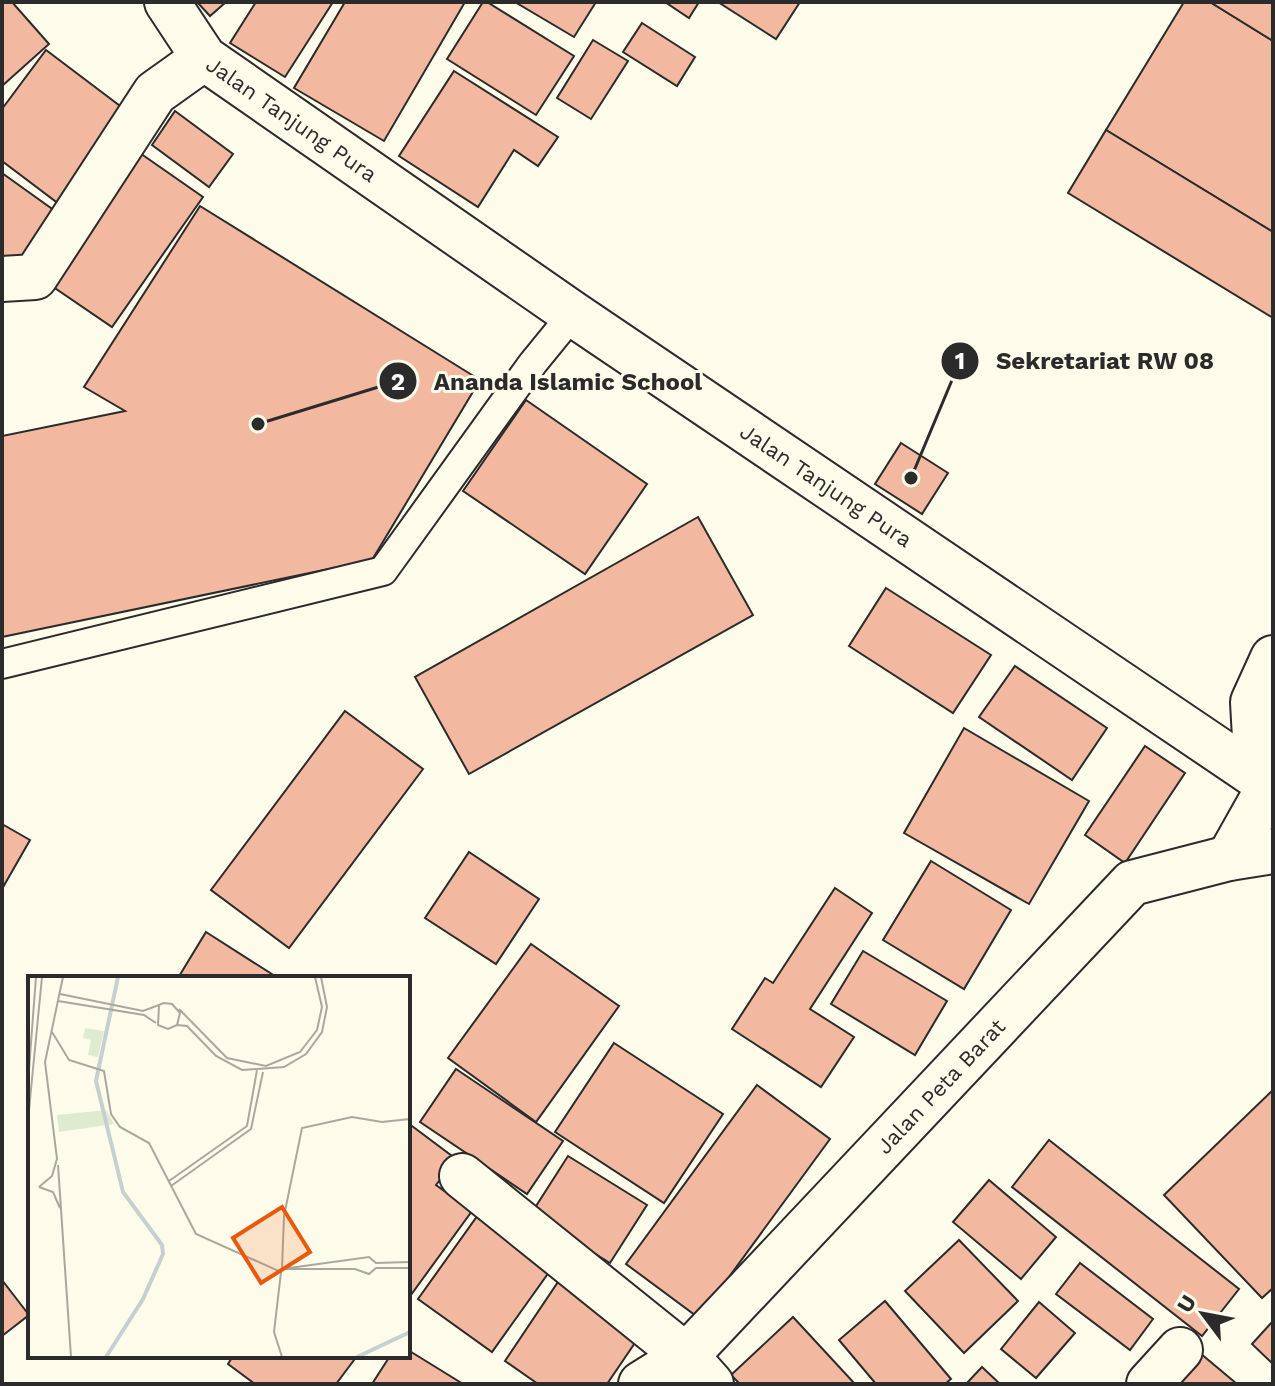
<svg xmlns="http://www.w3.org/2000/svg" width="1275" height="1386" font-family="'Work Sans',sans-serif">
  <rect width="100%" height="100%" fill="#fdfbea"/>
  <g fill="#f2b8a0" stroke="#2b2b2b" stroke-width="2">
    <path d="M2,2h10l37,42 -47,42z"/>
    <path d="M197,2h29l-16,14z"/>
    <path d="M256,2h77l-48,75 -55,-34z"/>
    <path d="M345,2h120l-81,139 -90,-53z"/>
    <path d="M483,2h4l87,54 -38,59 -89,-56z"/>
    <path d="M515,2h81l-22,35z"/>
    <path d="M665,2h34l-10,16z"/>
    <path d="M718,2h82l-24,37z"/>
    <path d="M1184,2h26l63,39v191l-167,-102z"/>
    <path d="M1210,2h63v39z"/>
    <path d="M642,23l53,34 -18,29 -54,-34z"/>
    <path d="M593,40l35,21 -37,58 -34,-21z"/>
    <path d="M46,50l86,65 -69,92 -61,-46v-52z"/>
    <path d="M454,71l104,66 -20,29 -24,-16 -36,57 -79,-51z"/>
    <path d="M175,111l58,43 -24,33 -57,-42z"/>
    <path d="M1106,130l167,102v86l-205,-125z"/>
    <path d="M137,151l66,46 -91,130 -66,-45z"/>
    <path d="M2,173l53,38 -39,55 -14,-10z"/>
    <path d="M200,206l280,174 -108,180 -370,77v-201l123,-25 -41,-24z"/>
    <path d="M526,400l121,84 -62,90 -122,-83z"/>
    <path d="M901,443l47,30 -26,41 -47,-30z"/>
    <path d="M698,517l55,98 -284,159 -54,-97z"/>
    <path d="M886,588l105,67 -38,58 -104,-67z"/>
    <path d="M1015,666l92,62 -35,52 -93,-63z"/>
    <path d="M345,711l78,58 -134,179 -78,-58z"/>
    <path d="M964,728l125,73 -60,103 -125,-71z"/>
    <path d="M1145,746l40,27 -60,90 -40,-28z"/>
    <path d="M2,824l28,16 -28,49z"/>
    <path d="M469,852l70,47 -43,65 -71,-46z"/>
    <path d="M931,861l80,49 -47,79 -81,-49z"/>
    <path d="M835,888l37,25 -62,96 44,28 -33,50 -89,-58 33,-51 8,5z"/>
    <path d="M206,932l72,46h-100z"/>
    <path d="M531,944l88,62 -83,116 -88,-64z"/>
    <path d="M863,951l84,50 -32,54 -84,-51z"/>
    <path d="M614,1043l109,71 -59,89 -109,-71z"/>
    <path d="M456,1069l107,72 -36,53 -107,-72z"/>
    <path d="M757,1085l73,54 -131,179 -73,-54z"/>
    <path d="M1273,1090v198l-11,10 -98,-103z"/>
    <path d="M408,1123l48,36 -20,26 36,26 -64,88z"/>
    <path d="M1049,1140l190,149 -37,47 -190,-149z"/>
    <path d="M568,1156l79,49 -37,58 -79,-49z"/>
    <path d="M989,1180l67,57 -35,42 -68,-57z"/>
    <path d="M483,1208l74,53 -65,91 -74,-53z"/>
    <path d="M959,1240l59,61 -54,52 -59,-62z"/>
    <path d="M1080,1263l73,56 -23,31 -74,-56z"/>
    <path d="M562,1276l81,55 -36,53h-69l-33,-23z"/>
    <path d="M2,1280l27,35 -27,21z"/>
    <path d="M885,1301l66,78 -6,5h-69l-37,-44z"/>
    <path d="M1039,1302l36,31 -39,45 -35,-29z"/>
    <path d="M793,1317l62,67h-115l-9,-9z"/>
    <path d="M1273,1321v43l-21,-20z"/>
    <path d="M1194,1348l43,36h-73z"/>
    <path d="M408,1350l55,34h-91l18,-28h18z"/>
    <path d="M233,1356h124l-21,28h-81l-27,-20z"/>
    <path d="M982,1367l18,17h-34z"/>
  </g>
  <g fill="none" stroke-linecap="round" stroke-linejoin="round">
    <g stroke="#2b2b2b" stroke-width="32">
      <path id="service" d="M2,664l381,-93 150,-208 40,-49"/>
    </g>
    <g stroke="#2b2b2b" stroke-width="48">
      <g id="minor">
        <path d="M2,279l33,-2 120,-184 49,-35"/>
        <path d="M462,1176l224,180 25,28"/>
        <path d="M1149,1384l31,-34"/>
      </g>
    </g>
    <g stroke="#2b2b2b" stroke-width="48">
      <g id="tertiary">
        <path id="s1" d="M167,2l37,56 369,256 697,471"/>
        <path d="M1229,858l41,-73 -15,-47 -2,-36 20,-44"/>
      </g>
    </g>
    <g stroke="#2b2b2b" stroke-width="48">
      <g id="secondary">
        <path id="s2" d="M641,1384l45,-28 446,-473 97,-25 44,-7"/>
      </g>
    </g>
    <use href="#service" stroke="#fdfbea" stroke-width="28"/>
    <use href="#minor" stroke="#fdfbea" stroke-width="44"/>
    <use href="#tertiary" stroke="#fdfbea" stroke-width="44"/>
    <use href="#secondary" stroke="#fdfbea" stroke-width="44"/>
  </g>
  <g text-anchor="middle" stroke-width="6" stroke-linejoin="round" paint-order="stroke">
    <g font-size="22" fill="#2b2b2b" stroke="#fdfbea">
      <text dy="8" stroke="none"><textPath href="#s1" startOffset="174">Jalan Tanjung Pura</textPath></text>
      <text dy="8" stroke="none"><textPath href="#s1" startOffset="822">Jalan Tanjung Pura</textPath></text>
      <text dy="8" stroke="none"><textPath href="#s2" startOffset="424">Jalan Peta Barat</textPath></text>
    </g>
  </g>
  <g transform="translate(28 976)">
    <rect width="382" height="382" fill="#fdfbea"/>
    <path d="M57,52l19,3 -6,26 -10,-2 3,-15 -8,-2zM78,134l8,14 -55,8 -2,-17z" fill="#deebd1"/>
    <path fill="none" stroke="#c7d0d0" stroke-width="4" d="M78,381l37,-58 20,-45 -1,-9 -39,-53 -27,-111 22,-104M329,381l53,-25"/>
    <path fill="none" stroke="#a9a89e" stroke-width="2" d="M32,18l83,17 21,-8 8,1 8,9 -3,12 -9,4 -10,-4 1,-19M30,25l86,14 12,8M151,33l48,49 39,8 34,-14 17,-22 5,-23 -7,-30M149,49l10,1 29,30 26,14 42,-3 22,-13 16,-22 5,-25 -6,-30M24,56l17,28 35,11 7,43 9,13 29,16 47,91 85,38 -7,60 8,25M0,106l8,-105M0,144l14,-143M30,189l13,192M141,205l78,-55 10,-56M143,210l80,-57 12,-57M11,211l13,-11 5,-17 -12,-97 18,-85M11,211l14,5 7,16M254,293l2,-53 18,-88 50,-11 30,5 28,-3M254,293l87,-12 7,6 34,-1M254,293h73l14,5 7,-6h34"/>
    <path fill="#e8590c" fill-opacity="0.15" stroke="#e8590c" stroke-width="4" d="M254,231l28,45 -49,31 -28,-45z"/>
    <rect width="382" height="382" fill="none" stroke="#2b2b2b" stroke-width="4"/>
  </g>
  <path fill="none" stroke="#2b2b2b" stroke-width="3" d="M911 478L960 361M258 424L398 381"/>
  <g fill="#2b2b2b" stroke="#fdfbea" stroke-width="3">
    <circle cx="911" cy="478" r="8"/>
    <circle cx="258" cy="424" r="8"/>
    <circle cx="960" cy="361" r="20"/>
    <circle cx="398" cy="381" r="20"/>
  </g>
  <g font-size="24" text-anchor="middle" font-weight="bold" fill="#fff">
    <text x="960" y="369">1</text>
    <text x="398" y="390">2</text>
  </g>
  <g font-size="24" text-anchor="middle" font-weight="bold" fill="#2b2b2b" stroke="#fdfbea" stroke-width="6" stroke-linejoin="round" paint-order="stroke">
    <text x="1105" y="369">Sekretariat RW 08</text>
    <text x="568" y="390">Ananda Islamic School</text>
  </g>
  <rect width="1275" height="1386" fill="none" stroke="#2b2b2b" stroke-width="8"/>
  <g transform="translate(1203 1314) rotate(302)" stroke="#fdfbea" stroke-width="6" paint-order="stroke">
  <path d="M0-6L14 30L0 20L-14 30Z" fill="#2b2b2b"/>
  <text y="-12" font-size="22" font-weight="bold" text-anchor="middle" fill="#2b2b2b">U</text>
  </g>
</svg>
